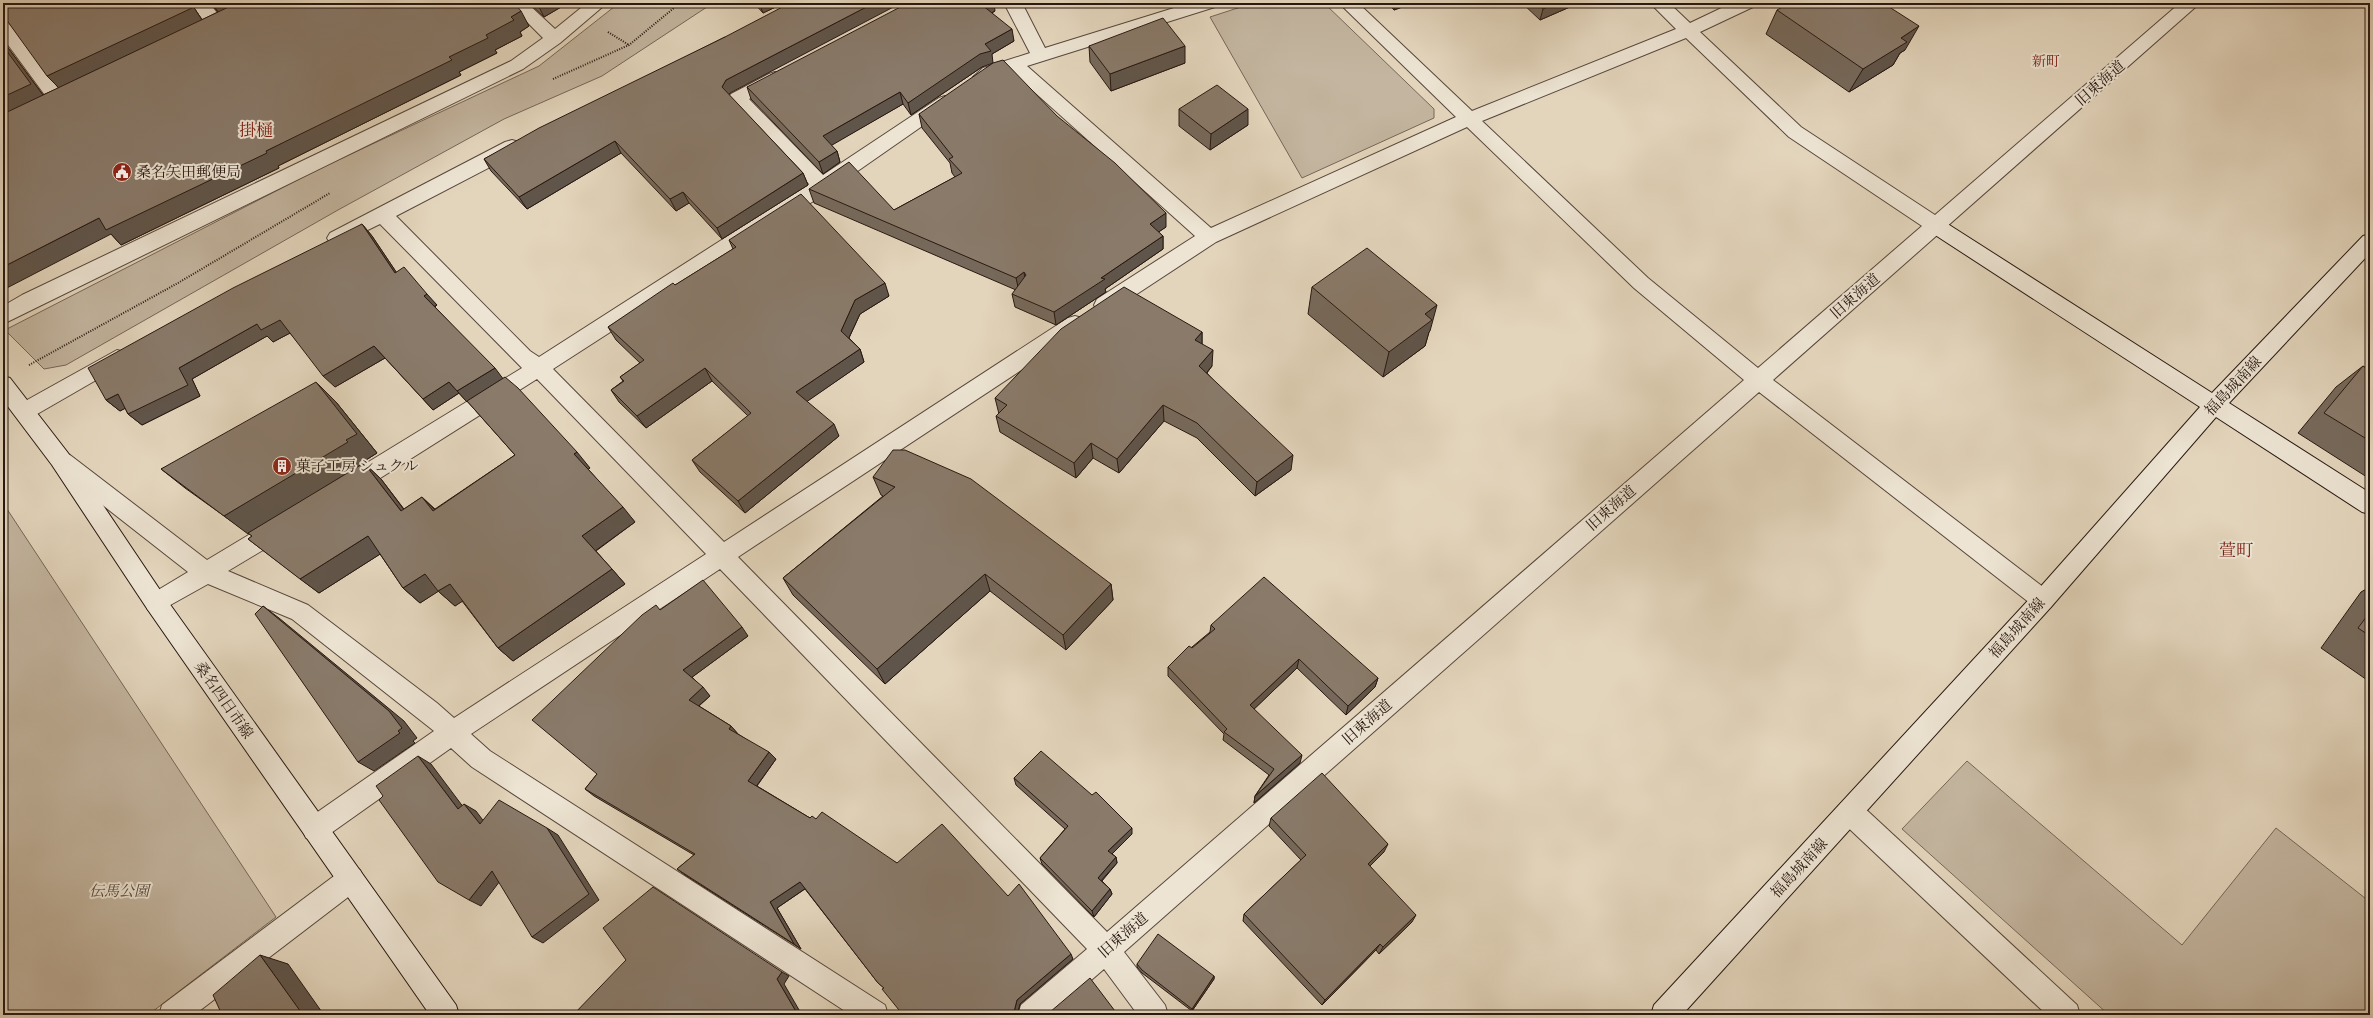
<svg xmlns="http://www.w3.org/2000/svg" width="2373" height="1018" font-family="'Libre Bodoni','Noto Serif JP',serif">
  <rect width="100%" height="100%" fill="#e3d5bc"/>
  <filter id="stains"><feTurbulence type="fractalNoise" baseFrequency=".005" numOctaves="4"/><feColorMatrix values="0 0 0 0 .2 0 0 0 0 .09 0 0 0 0 .02 0 0 0 .5 -.17"/></filter>
  <radialGradient id="worn" r=".72"><stop offset=".6" stop-color="#630" stop-opacity="0"/><stop offset="1" stop-color="#630" stop-opacity=".3"/></radialGradient>
  <g fill="#c3b59f" stroke="#766658">
    <path d="M619,3h94l-111,73 -98,43 -166,91 -272,155 -22,4 -39,-39 314,-161 220,-103z"/>
    <path d="M1253,3h71l110,106v9l-132,60 -92,-161z"/>
    <path d="M3,503l273,414 -128,98h-145z"/>
    <path d="M1967,761l215,184 94,-117 94,74v113h-261l-207,-186z"/>
  </g>
  <g fill="none" stroke-linecap="round" stroke-linejoin="round">
    <g stroke="#57473c" stroke-width="2">
      <g id="street">
        <path d="M191,3h18l18,22 -3,4c-15,4 -25,-15 -33,-26z"/>
        <path d="M508,3h19l28,26 32,-26h20l-47,40 -37,26 -520,255v-18l19,-11 489,-234 32,-23z"/>
        <path d="M1004,3h18l23,45 145,-45h28l-3,4 -188,59 184,162 245,-111 -117,-114h19l114,108 204,-82 -26,-26h19l21,20 42,-20h24l-3,4 -53,25 101,95 134,88 245,-212h20l-427,377 278,213 3,7 -3,7 -8,3 -8,-3 -276,-215 -635,560 41,53 3,10h-30l-34,-46 -53,46h-33l3,-10 66,-56 -367,-380 -249,165 19,17 395,254 3,10h-37l-379,-248 -21,-19 -127,90 -9,3 -9,-3 -4,-9 4,-9 128,-89 -142,-112 -84,-35 -52,29 -8,-3 -3,-7 3,-7 40,-24 -134,-105 -3,-6 3,-6 8,-3 8,3 137,105 65,-39 8,-3 8,3 3,7 -3,7 -60,36 80,34 129,98 17,15 252,-164 -169,-175 -182,115 -8,2 -8,-2 -3,-7 3,-7 183,-112 -142,-144 -43,21 -7,-2 -3,-5 3,-5 175,-91 7,-2 7,2 2,5 -2,5 -123,64 134,135 9,6 270,-173 -78,-82 -3,-4 3,-4 38,-20 6,-2 6,2 3,4 -3,4 -32,17 74,76 116,-77 6,-2 6,2 3,4 -3,4 -122,85 -276,178 171,173 344,-224 7,-2 7,2 3,6 -3,6 -344,227 369,375 637,-552 -110,-92 -167,-161 -251,115 -105,69 -7,2 -7,-2 -3,-6 3,-6 98,-63 -184,-165 -29,12 -6,-2 -3,-4 10,-9 47,-15zM1686,38l103,99 133,89 -164,142 -110,-90 -166,-157z"/>
        <path d="M3,19l6,2 56,77 3,4 -3,4 -6,2 -6,-2 -50,-68z"/>
        <path d="M117,350l7,2 3,6 -3,6 -92,53 -7,3 -7,-3 -4,-6 4,-6z"/>
        <path d="M1850,800l9,3 218,202 3,10h-33l-206,-194 -3,-9 3,-9z"/>
        <path d="M351,866l9,4 4,9 -4,9 -166,127h-35l3,-10 180,-135z"/>
      </g>
    </g>
    <g stroke="#281811" stroke-width="2">
      <g id="secondary">
        <path d="M1936,219l7,2 269,172 151,-157 7,-2v19l-141,150 141,90v21l-8,-2 -146,-95 -165,190 -369,408h-31l3,-10 381,-412 165,-186 -271,-176 -3,-5 3,-5z"/>
        <path d="M3,376l7,2 58,75 96,143 292,409 3,10h-29l-282,-405 -96,-145 -49,-65z"/>
      </g>
    </g>
    <g stroke="#281811" stroke-width="2" stroke-dasharray="1 1.5" stroke-linecap="butt">
      <path d="M608,32l21,13"/>
      <path d="M553,79l76,-34 51,-42"/>
      <path d="M29,365l149,-82 152,-90"/>
    </g>
    <use href="#street" fill="#ede4d3" fill-rule="evenodd"/>
    <use href="#secondary" fill="#ede4d3" fill-rule="evenodd"/>
  </g>
  <g fill="#76695b" stroke="#281811">
    <path d="M3,3h188l11,17 16,-8 -8,-9h304l15,23 -9,6 2,4 -27,14 2,3 -38,19 2,3 -183,91 1,2 -158,77 -10,-11 -108,-193 40,54 16,-7 -53,-69 -3,-1z"/>
    <path d="M529,3h39l-24,14z"/>
    <path d="M754,3h30l-21,10z"/>
    <path d="M1388,3h25l-19,7z"/>
    <path d="M1522,3h57l-39,17z"/>
    <path d="M1777,10l128,40 -5,3 -7,12 -44,27 -83,-58z"/>
    <path d="M995,11l-3,2 22,28 -22,13 -10,13 -71,48 -8,-11 -72,41 6,6 3,11 -17,12 -72,-75 -4,-12z"/>
    <path d="M725,37l5,56 -1,2 74,78 5,12 -86,54 -33,-36 -13,8 -55,-58 -94,56 -36,-38 -7,-12z"/>
    <path d="M1089,46l96,17 -74,28 -21,-29z"/>
    <path d="M1179,109l69,16 -38,25 -31,-24z"/>
    <path d="M919,114l247,113 -8,5 5,4v13l-58,40 1,3 -50,33 -41,-18 -3,-13 4,-4 -202,-87 -5,-14 85,21 61,-33 -3,-4 -2,-10 -28,-35z"/>
    <path d="M362,224l10,12 24,36 41,33 -2,2 68,72 87,89 -2,1 47,53 -39,29 29,33 -112,77 -15,-13 -36,-47 -7,5 -17,-15 -18,12 -17,-15 -23,-34 -61,39 -71,-54 4,-3 -67,-48 -24,-19 175,-67 41,51 -11,7 2,2 -4,1 17,16 23,30 18,-12 13,12 80,-54 -48,-54v1l-8,-9 -26,17 -48,-52 -50,29 -45,-54 -17,9 -6,-6 -75,43 8,17 -58,29 -14,-11 -3,-6 -5,3 -14,-11z"/>
    <path d="M729,240l160,56 -29,18 -11,24 11,11 4,13 -57,39 32,35 -94,77 -45,-41 -8,-12 56,-44 -36,-35 -66,47 -27,-26 -8,-12 12,-9 -3,-4 20,-14 -24,-23 -8,-13 125,-78z"/>
    <path d="M1312,287l118,44 -1,1 -4,14 -42,31 -75,-63z"/>
    <path d="M1202,332v12l10,22 -5,7 84,97 -36,26 -58,-58 -33,-17 -45,52 -26,-15 -17,20 -76,-46 -4,-16 3,-2 -4,-16z"/>
    <path d="M2363,366l7,5v108l-72,-46 38,-46z"/>
    <path d="M873,477l238,107 2,16 -47,50 -76,-59 -105,93 -92,-89 -10,-17 100,-82 -2,-1z"/>
    <path d="M2370,587v95l-49,-34 40,-56z"/>
    <path d="M660,610l88,26 -56,41 18,19 -11,10 32,20 7,8 38,25 -19,27 53,32 87,45 111,33 65,63 -53,45 -2,8 100,3h-215l-19,-27 -6,-5 -73,-94 -28,19 24,41 -116,-74 -8,-6 17,-14 -100,-59 -9,-7 12,-15z"/>
    <path d="M1211,625l167,53 -3,9 -29,28 -49,-47 -43,41 46,54 -46,40 1,-7 14,-21 -46,-35 1,-6 -56,-58v-9l42,-35z"/>
    <path d="M1014,778l118,56 -20,20 4,3 1,6 -15,18 8,8 2,5 -18,23 -52,-53 -2,-6 25,-29 -49,-44z"/>
    <path d="M1271,818l113,34 -14,14 42,56 -33,32 -3,-4 -54,55 -79,-84 1,-7 57,-54 -32,-34z"/>
    <path d="M1137,964l77,12v3l-22,32 -50,-38 -5,-6z"/>
  </g>
  <g fill="#60554a" stroke="#281811">
    <path d="M189,3h2l13,20 -142,68 -15,-15z"/>
    <path d="M211,3h35l-25,12z"/>
    <path d="M537,3h31l-24,14z"/>
    <path d="M759,3h25l-21,10z"/>
    <path d="M874,3h27l-171,90 -3,6 -5,-12 4,-7z"/>
    <path d="M985,3h9l1,8 -11,6 -2,-12z"/>
    <path d="M1395,3h18l-19,7z"/>
    <path d="M1557,3h22l-39,17 3,-11z"/>
    <path d="M521,11l8,15 -9,6 2,4 -27,14 2,3 -38,19 2,3 -183,91 1,2 -158,77 -10,-11 -108,56v-23l96,-49 167,-67 183,-94 37,-22 25,-18z"/>
    <path d="M1919,26l-14,24 -5,3 -7,12 -44,27 14,-23 38,-31z"/>
    <path d="M1012,29l2,12 -22,13 1,9 -11,4 -71,48 -3,-12 77,-59z"/>
    <path d="M3,41l43,58 -43,20z"/>
    <path d="M1185,46v17l-74,28 -1,-17z"/>
    <path d="M900,92l3,12 -76,44 -4,-12z"/>
    <path d="M1248,109v16l-38,25 1,-16z"/>
    <path d="M615,141l6,12 -94,56 -8,-12z"/>
    <path d="M837,151l3,11 -17,12 -4,-12z"/>
    <path d="M803,173l5,12 -86,54 -5,-11z"/>
    <path d="M683,192l6,11 -13,8 -6,-12z"/>
    <path d="M1166,213v14l-16,11v-14z"/>
    <path d="M362,224l10,12 33,49 -10,-12z"/>
    <path d="M1163,236v13l-58,40 1,3 -50,33 -2,-13 47,-34z"/>
    <path d="M1024,272l2,13 -7,6 -3,-13z"/>
    <path d="M885,283l4,13 -29,18 -14,30 -5,-13 14,-31z"/>
    <path d="M427,294l10,11 -4,2 -9,-11z"/>
    <path d="M1437,305l-7,26 -1,1 -4,14 -42,31 6,-25 36,-38z"/>
    <path d="M280,320l12,12 -19,10 -6,-6 -75,43 8,17 -58,29 -14,-11 51,-46 78,-44z"/>
    <path d="M1202,332v16l-7,-8z"/>
    <path d="M374,346l11,12 -50,29 -12,-11z"/>
    <path d="M860,349l4,13 -62,43 -6,-13z"/>
    <path d="M1213,350l-1,16 -13,16v-16z"/>
    <path d="M495,368l9,12 -37,22 -10,-11z"/>
    <path d="M705,368l7,13 -66,47 -9,-12z"/>
    <path d="M316,382l20,20 41,51 -11,7 2,2 -4,1 17,16 36,48 -16,-16 -37,-48 -116,71 -24,-18 122,-76z"/>
    <path d="M449,382l10,11 -26,17 -10,-11z"/>
    <path d="M118,394l14,11 -12,6 -14,-11z"/>
    <path d="M1163,405l1,16 -45,52 -2,-14z"/>
    <path d="M834,424l5,12 -94,77 -7,-12z"/>
    <path d="M1091,443l2,15 -17,20 -2,-15z"/>
    <path d="M577,452l13,16 -3,2 -13,-16z"/>
    <path d="M1293,455l-2,15 -36,26 2,-14z"/>
    <path d="M422,497l16,16 -5,-2z"/>
    <path d="M623,507l12,15 -40,29 -13,-15z"/>
    <path d="M368,536l17,15 -66,42 -19,-14z"/>
    <path d="M612,569l13,15 -112,77 -15,-13z"/>
    <path d="M425,574l17,15 -22,14 -17,-15z"/>
    <path d="M985,574l5,17 -105,93 -8,-15z"/>
    <path d="M450,584l16,15 -11,7 -17,-15z"/>
    <path d="M1111,584l2,16 -47,50 -3,-15z"/>
    <path d="M263,606l16,12 125,103 13,17 -4,3 2,2 -41,28 -16,-9 40,-31z"/>
    <path d="M742,627l6,9 -57,42 -8,-8z"/>
    <path d="M1299,659l-2,9 -48,46 1,-9z"/>
    <path d="M1378,678l-3,9 -29,28 2,-9z"/>
    <path d="M703,687l7,9 -14,12 -7,-8z"/>
    <path d="M731,726l7,8 -3,3 -6,-8z"/>
    <path d="M769,752l7,7 -21,29 -7,-7z"/>
    <path d="M1302,755l-2,8 -46,40 1,-7z"/>
    <path d="M418,756l13,8 39,52 -12,-7z"/>
    <path d="M464,804l12,7 15,20 -11,-7z"/>
    <path d="M547,828l11,7 41,65 -56,43 -11,-6z"/>
    <path d="M1132,828v6l-23,23 -1,-6z"/>
    <path d="M1388,844l-4,8 -19,19 3,-7z"/>
    <path d="M1116,857l1,6 -18,20 -1,-5z"/>
    <path d="M492,871l11,6 -22,29 -12,-6z"/>
    <path d="M800,882l6,6 -29,20 24,41 -7,-5 -24,-42z"/>
    <path d="M1110,889l2,5 -18,23 -2,-6z"/>
    <path d="M1416,915l-4,7 -33,32 4,-7z"/>
    <path d="M1380,944l-4,6 -54,55 3,-5z"/>
    <path d="M1071,954l2,5 -53,45 -3,11 -3,-3 3,-12z"/>
    <path d="M260,955l28,9 36,51h-21z"/>
    <path d="M782,972l7,4 -5,8 18,31h-4l-21,-36z"/>
    <path d="M1214,976v3l-22,32v-2z"/>
  </g>
  <g fill="#897a6a" stroke="#281811">
    <path d="M3,3h186l3,5 -145,68 -44,-61z"/>
    <path d="M237,3h277l7,8 -10,6 3,3 -28,15 2,3 -39,19 3,3 -186,91 1,2 -161,77 -7,-12 -96,49v-153z"/>
    <path d="M790,3h84l-148,77 -4,7 81,86 -86,55 -34,-36 -13,7 -55,-58 -96,56 -35,-38 55,-31 186,-91z"/>
    <path d="M908,3h77l-3,2 30,24 -27,15 6,7 -11,3 -72,49 -8,-11 -77,44 14,15 -18,11 -72,-75z"/>
    <path d="M1536,3h21l-14,6z"/>
    <path d="M1790,3h93l36,23 -18,12 6,4 -44,27 -86,-59z"/>
    <path d="M1163,18l22,28 -75,28 -21,-28z"/>
    <path d="M3,46l28,38 -28,13z"/>
    <path d="M1003,60l54,56 58,47 51,50 -16,11 13,12 -62,42 4,1 -51,33 -42,-18 14,-19 -2,-3 -8,6 -207,-89 40,-27 45,48 68,-37 -13,-14 4,-2 -34,-43 74,-51z"/>
    <path d="M1217,85l31,24 -37,25 -32,-25z"/>
    <path d="M801,194l84,89 -30,17 -14,31 19,18 -64,43 38,32 -96,77 -46,-41 59,-47 -46,-45 -68,48 -26,-26 13,-9 -4,-4 24,-17 -36,-33 65,-44 2,2 61,-38 -7,-7z"/>
    <path d="M362,224l33,49 9,-6 23,27 -3,2 71,72 -38,23 -8,-9 -26,17 -49,-53 -51,30 -43,-56 -19,10 -4,-6 -78,44 9,17 -60,29 -10,-20 -12,6 -18,-32 145,-80z"/>
    <path d="M1367,248l70,57 -12,9 7,6 -43,32 -77,-65z"/>
    <path d="M1124,287l78,45 -7,8 18,10 -14,16 94,89 -36,27 -60,-59 -34,-18 -46,54 -26,-16 -17,20 -78,-47 11,-11 -12,-7 66,-69z"/>
    <path d="M2363,366l7,5v70l-46,-28z"/>
    <path d="M505,377l13,11 59,64 -3,2 49,53 -41,29 30,33 -114,79 -48,-64 -12,7 -13,-17 -22,14 -35,-52 -68,43 -52,-40 4,-3 -4,-3 116,-70 37,48 21,-14 11,14 82,-56 -48,-54z"/>
    <path d="M316,382l41,52 -11,6 2,2 -124,74 -63,-47z"/>
    <path d="M893,450h12l66,29 140,105 -48,51 -78,-61 -108,95 -94,-91 112,-91 -22,-10z"/>
    <path d="M1264,577l114,101 -30,28 -49,-47 -49,46 52,50 -47,41 19,-27 -50,-37 3,-3 -59,-62 21,-21 3,2 23,-19 -4,-4z"/>
    <path d="M703,580l39,47 -59,43 20,17 -14,13 42,26 -2,3 40,23 -21,29 62,37 2,-2 4,3 6,-7 75,51 45,-39 66,72 11,-12 52,70 -54,46 -3,12h36l40,-34 28,37h-215l-21,-26 2,-1 -6,-5 -78,-101 -30,20 24,42 -117,-75 18,-15 -110,-65 12,-15 -65,-54 110,-105 14,-10 4,5z"/>
    <path d="M263,606l126,105 13,17 -4,3 2,2 -42,29 -103,-148z"/>
    <path d="M2370,612v24l-12,-8z"/>
    <path d="M1041,751l51,44 4,-3 36,36 -24,23 8,6 -18,21 12,11 -18,22 -52,-53 28,-32 -54,-48z"/>
    <path d="M418,756l40,53 6,-5 16,20 19,-24 48,28 42,66 -57,43 -40,-66 -23,29 -31,-18 -59,-82 4,-4 -7,-10z"/>
    <path d="M1322,773l66,71 -20,20 48,51 -33,32 -3,-3 -55,56 -81,-86 62,-59 -35,-37z"/>
    <path d="M653,887l129,85 -5,7 21,36h-225l53,-55 -23,-32z"/>
    <path d="M1158,934l56,42 -22,33 -50,-39 -5,-6z"/>
    <path d="M260,955l43,60h-81l-9,-20z"/>
  </g>
  <defs>
    <g id="civic-disc" transform="scale(1)"><circle r="9.5" fill="#8f2418" stroke="#ede4d3"/><path d="M-.6-6.5H3V-4.5H.6V-3L4-1V1h2V6H-6V1h2V-1L-.6-3ZM-1.2 2.5V6h2.4V2.5Z" fill="#fff"/></g>
    <g id="building-disc" transform="scale(1)"><circle r="9.5" fill="#8f2418" stroke="#ede4d3"/><path d="M-4-6H4V6H1V3H-1V6H-4ZM-2.5-4.3h1.7v1.8h-1.7ZM.8-4.3h1.7v1.8H.8ZM-2.5-1h1.7V.8h-1.7ZM.8-1h1.7V.8H.8Z" fill="#fff"/></g>
  </defs>
  <g fill-rule="evenodd">
    <use href="#civic-disc" x="122" y="172"/>
    <use href="#building-disc" x="282" y="466"/>
  </g>
  <g text-anchor="middle" stroke-width="4" stroke-linejoin="round" paint-order="stroke">
    <g font-size="14" fill="#7a1f14" stroke="#ede4d3">
      <text x="2046" y="66">新町</text>
    </g>
    <g font-size="15" fill="#281811" stroke="#ede4d3">
      <text transform="translate(2100 83) rotate(-41)" y="5">旧東海道</text>
      <text transform="translate(1855 296) rotate(-41)" y="5">旧東海道</text>
      <text transform="translate(2233 386) rotate(-47)" y="5">福島城南線</text>
      <text transform="translate(1611 508) rotate(-41)" y="5">旧東海道</text>
      <text transform="translate(2017 628) rotate(-48)" y="5">福島城南線</text>
      <text transform="translate(224 700) rotate(55)" y="5">桑名四日市線</text>
      <text transform="translate(1367 722) rotate(-41)" y="5">旧東海道</text>
      <text transform="translate(1799 868) rotate(-47)" y="5">福島城南線</text>
      <text transform="translate(1123 935) rotate(-41)" y="5">旧東海道</text>
    </g>
    <g font-size="15" fill="#281811" stroke="#ede4d3" text-anchor="start">
      <text x="136" y="177">桑名矢田郵便局</text>
      <text x="296" y="471">菓子工房 シュクル</text>
    </g>
    <g font-size="15" font-style="italic" fill="#56473c" stroke="#ede4d3">
      <text x="119" y="896">伝馬公園</text>
    </g>
    <g font-size="17" fill="#7a1f14" stroke="#ede4d3">
      <text x="256" y="136">掛樋</text>
      <text x="2236" y="556">萱町</text>
    </g>
  </g>
  <rect width="2373" height="1018" fill="none" stroke="#e3d5bc" stroke-width="16"/>
  <rect x="4" y="4" width="2365" height="1010" fill="none" stroke="#281811" stroke-width="2"/>
  <rect x="8" y="8" width="2357" height="1002" fill="none" stroke="#281811"/>
  <rect width="100%" height="100%" filter="url(#stains)"/>
  <rect width="100%" height="100%" fill="url(#worn)"/>
</svg>
